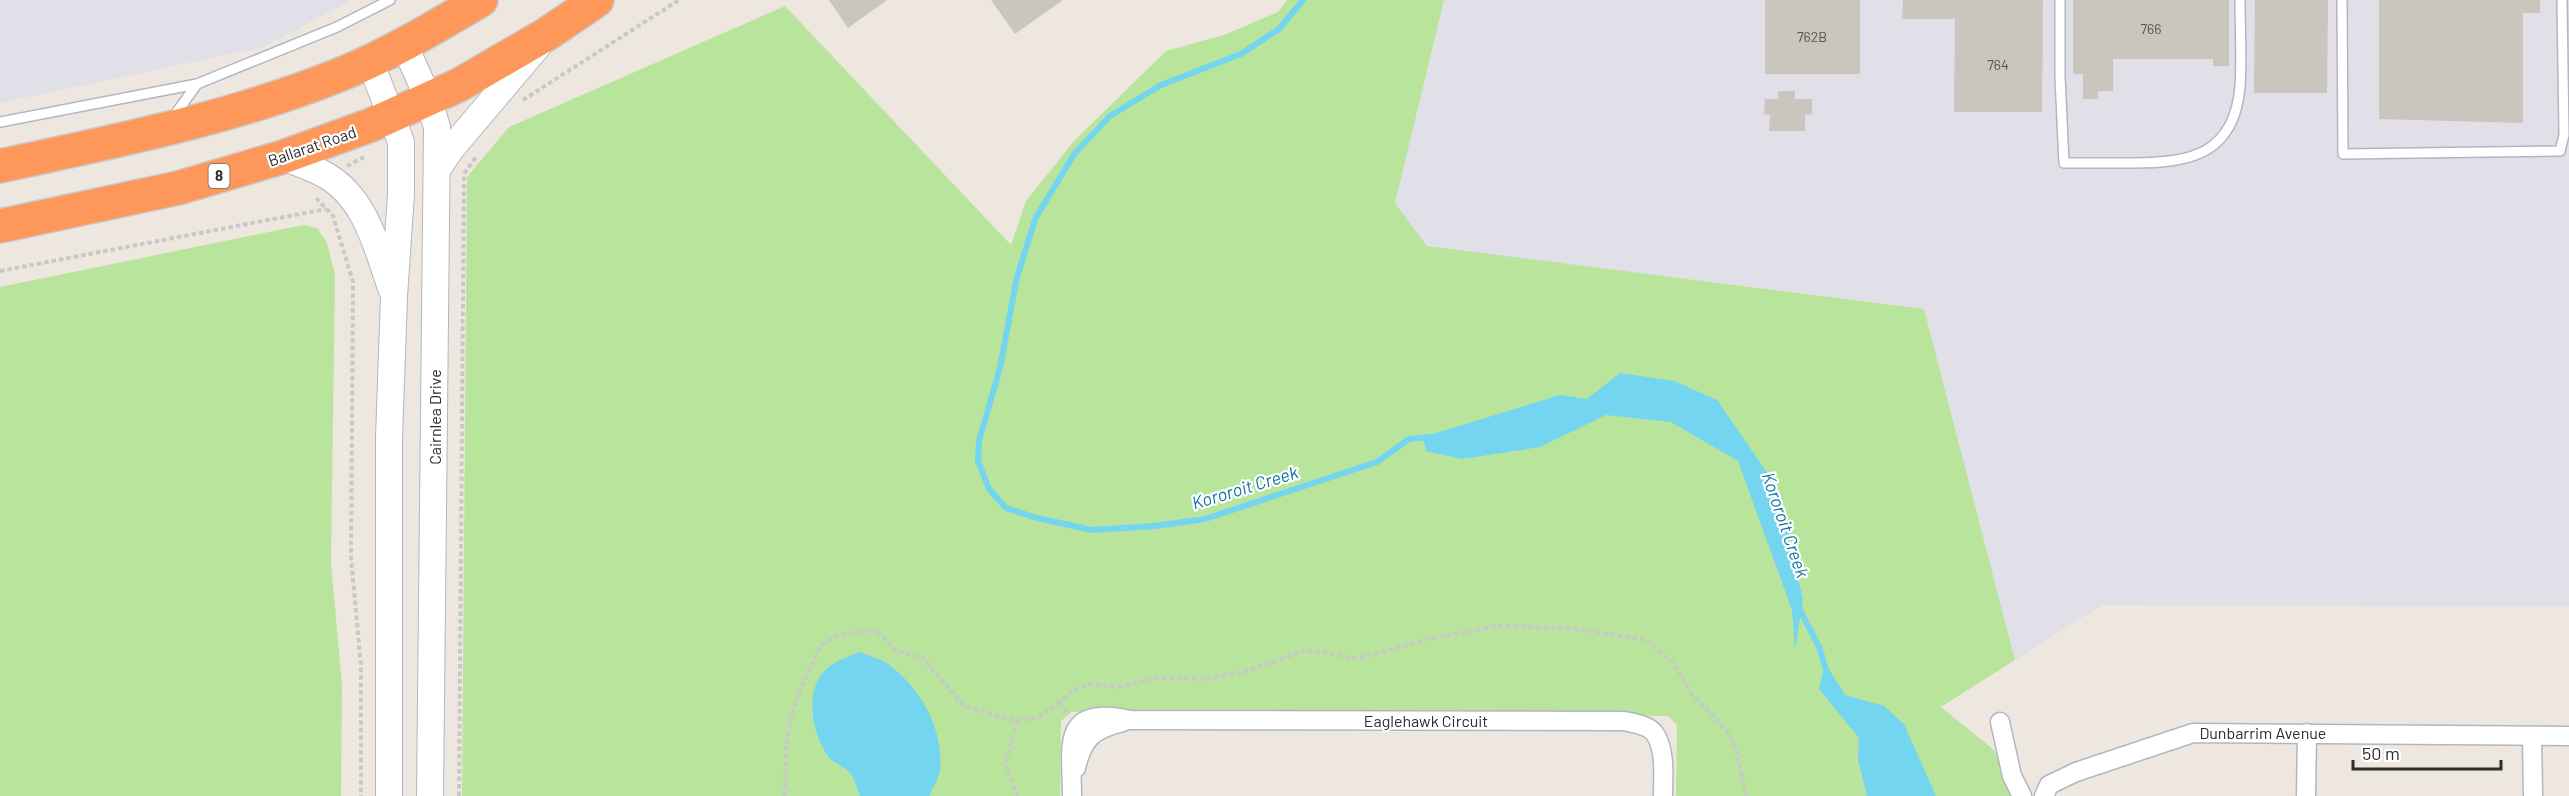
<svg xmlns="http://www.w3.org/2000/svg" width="2569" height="796" font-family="Barlow,sans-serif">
  <rect width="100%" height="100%" fill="#eee7df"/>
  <g fill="#e1dfe7">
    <path d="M0,0h352l-89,47 -263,56z"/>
    <path d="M1444,0h1125v607l-467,-2 -87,55 -91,-351 -497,-63 -32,-43z"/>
  </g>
  <g fill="#b9e49c">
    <path d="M1287,0h157l-49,203 32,43 497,63 91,351 -74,47 53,43 19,46h-337l1,-71 -9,-9 -559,-4h-38l-10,9 -1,75h-598l5,-619 42,-50 276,-121 226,239 15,-44 48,-60 92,-90 58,-16 54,-23z"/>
    <path d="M303,225l14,3 10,15 8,32 -4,288 11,122 -1,111h-341v-509z"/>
  </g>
  <g fill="#73d5ef">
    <path d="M1620,373l54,8 43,19 60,87 26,113 -8,49 -3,-39 -54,-149 -67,-39 -65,-7 -66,32 -78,12 -36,-8 -3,-14 137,-42 27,4z"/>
    <path d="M859,652c8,3 18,6 26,10 34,23 59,66 55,108 -1,8 -7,18 -11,26h-69c-3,-7 -5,-16 -9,-22 -6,-8 -19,-10 -25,-21 -16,-26 -23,-70 7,-89 8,-5 17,-8 26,-12z"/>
    <path d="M1825,663l20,32 39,11 20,18 32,72h-69l-9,-36 1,-22 -40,-49z"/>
  </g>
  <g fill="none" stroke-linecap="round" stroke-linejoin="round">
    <g stroke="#73d5ef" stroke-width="6">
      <path d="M1303,0l-24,29 -38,25 -80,31 -51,31 -35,37 -39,64 -19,60 -17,91 -21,73 -1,20 11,28 17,19 31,10 55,12 63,-4 50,-7 172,-57 32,-23 21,-2"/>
      <path d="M1798,606l22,43 6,22"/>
    </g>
  </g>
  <g fill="#cac5bd">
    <path d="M829,0h58l-39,28z"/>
    <path d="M991,0h72l-48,34z"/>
    <rect x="1765" y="0" width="95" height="74"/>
    <path d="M1903,0h140l-1,112h-88l1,-93h-53z"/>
    <path d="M2073,0h156v66h-16v-7h-100v32h-15v8h-15v-25h-10z"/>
    <path d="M2255,0h73l-1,93h-73z"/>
    <path d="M2379,0h161v13h-17v110l-144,-4z"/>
    <path d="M1778,91h17v8h17v15l-7,1v16h-36l1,-16 -6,-1 1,-15h13z"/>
  </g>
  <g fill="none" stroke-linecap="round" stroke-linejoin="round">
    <g stroke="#b3b6c0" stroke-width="12">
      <g id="lane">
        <path d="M2060,0v77l4,86c23,0 46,0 69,0 58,0 101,-9 107,-76 2,-29 0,-58 0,-87"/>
        <path d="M2342,0l1,154 217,-3 4,-16 -2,-135"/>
        <path d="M174,116l23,-32"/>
        <path d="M0,122l197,-38 140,-57 53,-27"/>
      </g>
    </g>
    <g stroke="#b3b6c0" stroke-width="21">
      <g id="street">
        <path d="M2000,722l12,54 10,20"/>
        <path d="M2532,736l1,60"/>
        <path d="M1076,768c7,-30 17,-39 47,-46"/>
        <path d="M1072,796c0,-49 -13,-92 58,-76l494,1c10,2 25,4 31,13 11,17 8,43 8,62"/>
        <path d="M2044,796l5,-11 27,-13 117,-39 376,3"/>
        <path d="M2306,796l1,-63"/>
      </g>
    </g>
    <g stroke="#b3b6c0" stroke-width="28">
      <g id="secondary">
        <path d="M404,44l24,54 9,29 -7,669"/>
        <path d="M370,61l31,81v52l-7,102 -5,142v358"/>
        <path d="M283,157c14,6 31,11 44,19 39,23 50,72 64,112"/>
        <path d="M437,170l14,-21 87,-103"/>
      </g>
    </g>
    <g stroke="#c8c8c8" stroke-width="36">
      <g id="highway">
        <path d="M0,166c116,-25 234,-48 344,-93 48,-20 93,-47 137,-73"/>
        <path d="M0,226l178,-38 105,-31 88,-32 88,-40 88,-51 50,-34"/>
      </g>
    </g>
    <g stroke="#c8c8c8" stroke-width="4" stroke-dasharray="4.5 3" stroke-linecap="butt">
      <path d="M523,100l156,-100"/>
      <path d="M347,166l17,-9"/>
      <path d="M316,198l17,18 20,66 -2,275 10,110v129"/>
      <path d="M0,271l326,-62"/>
      <path d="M1060,702l8,12"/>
      <path d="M1017,721l-12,45 13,30"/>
      <path d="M459,796l5,-622 12,-17"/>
      <path d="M785,796c0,-52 1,-81 26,-129 3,-7 7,-19 13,-24 14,-11 35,-11 53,-13l19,21 27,7 41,48 53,15 22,-4 21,-15 12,-11 17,-7 29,3 41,-9 47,1 41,-8 57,-20h11l37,7 12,-1 64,-18 69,-13 73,2 76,12 28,23 17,30 38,40 7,17 10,46"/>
    </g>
    <use href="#lane" stroke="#fff" stroke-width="9"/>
    <use href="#street" stroke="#fff" stroke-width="18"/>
    <use href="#secondary" stroke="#fff" stroke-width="26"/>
    <use href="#highway" stroke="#fe985a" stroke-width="33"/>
  </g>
  <g text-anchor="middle" stroke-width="4.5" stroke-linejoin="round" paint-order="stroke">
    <g font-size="14" fill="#545351">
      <text x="2151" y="34">766</text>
      <text x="1812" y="42">762B</text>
      <text x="1998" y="70">764</text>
    </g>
    <rect fill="#fff" stroke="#6c6c6c" stroke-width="1.5" x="208.5" y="164" width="21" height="24" rx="4.5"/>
    <g font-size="15" font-weight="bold" fill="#2d2d2d">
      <text x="219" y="181">8</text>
    </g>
    <g font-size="16" fill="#2d2d2d" stroke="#fff">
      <text transform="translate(312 146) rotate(-19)" y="6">Ballarat Road</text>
      <text transform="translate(435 417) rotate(-90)" y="6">Cairnlea Drive</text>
      <text x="1426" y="727">Eaglehawk Circuit</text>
      <text x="2263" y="739">Dunbarrim Avenue</text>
    </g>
    <g font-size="18" font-style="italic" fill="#0d76a0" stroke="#fff">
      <text transform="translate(1245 488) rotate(-17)" y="6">Kororoit Creek</text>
      <text transform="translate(1785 525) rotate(71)" y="6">Kororoit Creek</text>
    </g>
  </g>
  <path d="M2353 760v9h148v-9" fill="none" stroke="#2d2d2d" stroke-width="3"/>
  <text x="2362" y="760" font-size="18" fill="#2d2d2d" stroke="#ffffff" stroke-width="4.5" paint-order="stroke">50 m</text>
</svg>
